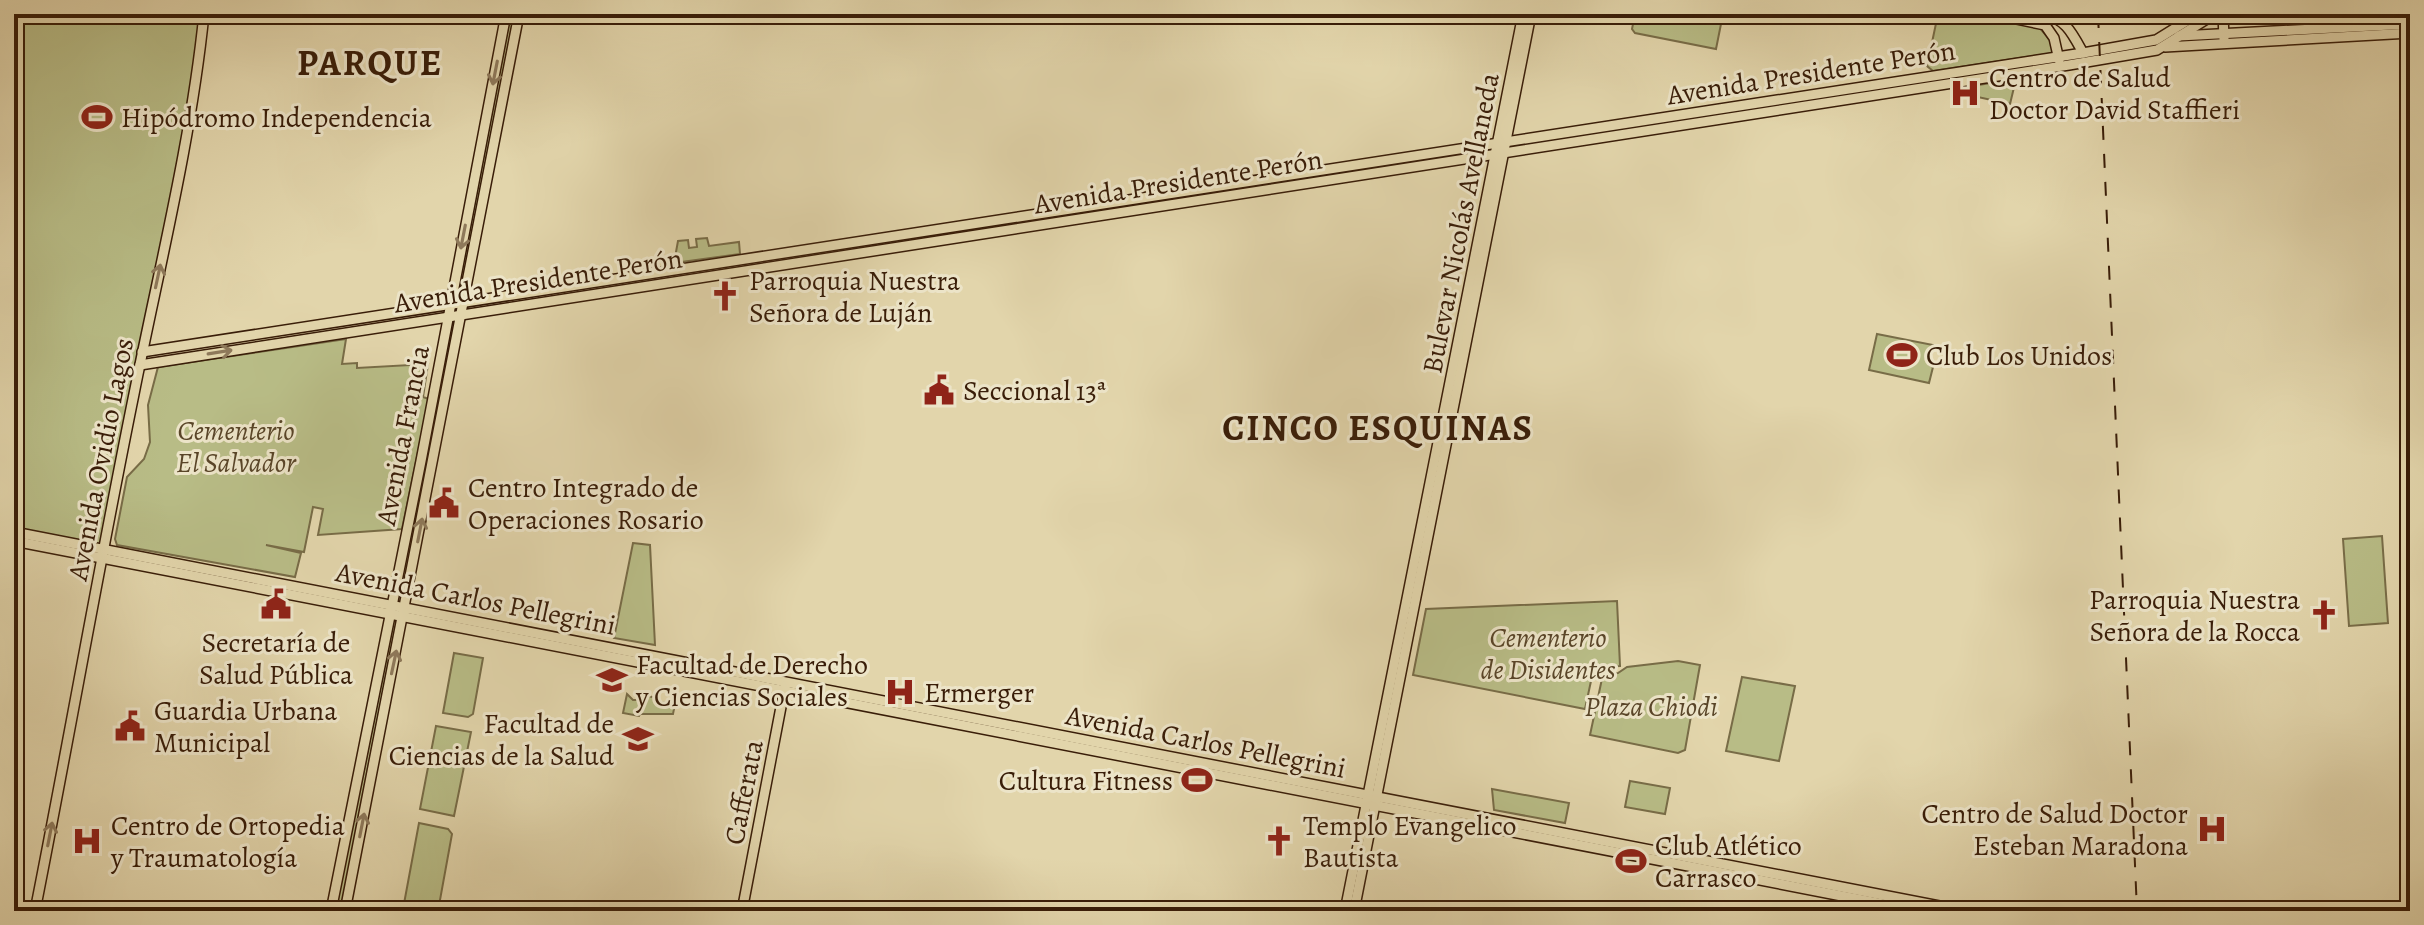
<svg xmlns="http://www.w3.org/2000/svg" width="2424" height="925" font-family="Alegreya,serif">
  <rect width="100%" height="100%" fill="#e2d5ab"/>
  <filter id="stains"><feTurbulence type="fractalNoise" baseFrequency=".0025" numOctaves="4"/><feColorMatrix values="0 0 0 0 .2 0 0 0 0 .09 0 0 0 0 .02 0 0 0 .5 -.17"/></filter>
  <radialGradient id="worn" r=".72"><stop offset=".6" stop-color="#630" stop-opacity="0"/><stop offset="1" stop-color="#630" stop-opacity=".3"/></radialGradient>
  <g fill="#b8bc86" stroke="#786c47" stroke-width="2">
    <path d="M14,14h190l-5,51 -93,484 286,55 114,-590h13l-114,593 1560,304h-46l-1515,-296 -59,296h-14l59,-298 -376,-72z"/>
    <path d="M1635,14h88l-7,35 -81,-16 -3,-4z"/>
    <path d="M1938,14h27l74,13 11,13 3,13 -120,18 -6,-5z"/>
    <path d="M2016,79l-6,25 -37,-8 -1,-10z"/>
    <path d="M707,238l2,8 30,-4 1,12 -66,9 4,-22 10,-1 1,8 8,-1 -1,-8z"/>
    <path d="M1877,334l56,11 -4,20 4,2 -4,16 -60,-13z"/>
    <path d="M346,339l-4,25 15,-1v5l71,-4 -5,33 6,2 -27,130 -84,6 5,-26 -10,-2 -9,45 -38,-7 35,8 -6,24 -178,-32 -2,-6 12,-62 17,-18 6,-17 -2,-37 10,-38z"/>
    <path d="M2382,536l6,87 -39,3 -6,-87z"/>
    <path d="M633,543l17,2 5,100 -41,-7z"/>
    <path d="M1617,601l3,65 -26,1 -9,42 -172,-34 13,-66z"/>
    <path d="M454,653l29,5 -10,56 -5,3 -25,-4z"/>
    <path d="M1678,661l22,4 -15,85 -7,3 -88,-18 13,-61 15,-1 9,-6z"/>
    <path d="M1742,677l53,9 -16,75 -53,-10z"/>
    <path d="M627,694l6,6h8l2,-5 14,3 -1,4 19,2 -2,10h-33l-1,2 -16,-3z"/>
    <path d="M436,726l35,6 -17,84 -34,-7z"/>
    <path d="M1630,781l40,7 -5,26 -40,-7z"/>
    <path d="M1492,789l77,14 -4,20 -71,-13z"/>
    <path d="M419,823l29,6 4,5 -14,77 -35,-2z"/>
  </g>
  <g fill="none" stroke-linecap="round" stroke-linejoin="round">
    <g stroke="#391d08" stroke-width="12">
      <g id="major">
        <path d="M1992,14l53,11 9,13 5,22"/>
        <path d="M2043,14c23,5 29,19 40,39"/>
        <path d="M2223,14l1,25"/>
        <path d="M2179,36l231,-12"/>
        <path d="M2165,47l245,-14"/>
        <path d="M142,352l1941,-299 73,-13 42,-26"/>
        <path d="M140,365l1929,-300 88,-15 58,-36"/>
        <path d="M14,532l1951,379"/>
        <path d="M14,541l1905,370"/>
        <path d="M35,911c34,-172 64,-345 99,-517 25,-126 57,-252 70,-380"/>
        <path d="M331,911l90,-450 85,-447"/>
        <path d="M345,911l174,-897"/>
        <path d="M742,911l43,-225"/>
        <path d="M1345,911l178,-897"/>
        <path d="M1354,911l177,-897"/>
      </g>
    </g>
    <use href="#major" stroke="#e2d5ab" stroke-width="9"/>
    <path stroke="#391d08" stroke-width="2" stroke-dasharray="14 14" stroke-linecap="butt" d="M2098,14l39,897"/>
  </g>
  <defs><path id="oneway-shaft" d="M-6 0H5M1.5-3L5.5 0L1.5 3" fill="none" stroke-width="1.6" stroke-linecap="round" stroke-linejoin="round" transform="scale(2)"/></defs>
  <g stroke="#8e795a">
    <use href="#oneway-shaft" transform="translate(495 73) rotate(101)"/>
    <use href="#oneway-shaft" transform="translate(463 237) rotate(101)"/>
    <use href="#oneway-shaft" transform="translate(158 276) rotate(-78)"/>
    <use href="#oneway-shaft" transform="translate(220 352) rotate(-9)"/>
    <use href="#oneway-shaft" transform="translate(420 530) rotate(-79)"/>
    <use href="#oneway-shaft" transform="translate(394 662) rotate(-78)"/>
    <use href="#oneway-shaft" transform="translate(362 825) rotate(-79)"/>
    <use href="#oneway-shaft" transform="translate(50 834) rotate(-79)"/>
  </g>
  <defs>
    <g id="hospital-bare" transform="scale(2.4)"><path d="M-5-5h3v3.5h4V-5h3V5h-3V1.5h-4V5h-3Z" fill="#8f2418" stroke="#ece4c8" stroke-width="2.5" paint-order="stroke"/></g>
    <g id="stadium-bare" transform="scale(2.4)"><path d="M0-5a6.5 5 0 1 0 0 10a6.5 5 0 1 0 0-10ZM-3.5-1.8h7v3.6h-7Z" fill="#8f2418" stroke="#ece4c8" stroke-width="2.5" paint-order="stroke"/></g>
    <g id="church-bare" transform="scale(2.4)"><path d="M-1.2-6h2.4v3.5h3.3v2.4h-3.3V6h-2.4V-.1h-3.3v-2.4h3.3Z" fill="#8f2418" stroke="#ece4c8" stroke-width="2.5" paint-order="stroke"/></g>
    <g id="civic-bare" transform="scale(2.4)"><path d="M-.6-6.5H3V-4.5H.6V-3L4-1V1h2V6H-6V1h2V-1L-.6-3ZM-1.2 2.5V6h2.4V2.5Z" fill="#8f2418" stroke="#ece4c8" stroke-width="2.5" paint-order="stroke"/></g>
    <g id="university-bare" transform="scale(2.4)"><path d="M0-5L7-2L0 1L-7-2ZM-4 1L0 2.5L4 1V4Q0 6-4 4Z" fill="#8f2418" stroke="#ece4c8" stroke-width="2.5" paint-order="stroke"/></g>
  </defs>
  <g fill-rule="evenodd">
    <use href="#hospital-bare" x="1965" y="93"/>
    <use href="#stadium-bare" x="97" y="117"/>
    <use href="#church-bare" x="725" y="296"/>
    <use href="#stadium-bare" x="1902" y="355"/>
    <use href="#civic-bare" x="939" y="390"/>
    <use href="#civic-bare" x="444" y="503"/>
    <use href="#civic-bare" x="276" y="604"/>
    <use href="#church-bare" x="2324" y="615"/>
    <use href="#university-bare" x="612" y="680"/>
    <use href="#hospital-bare" x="900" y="692"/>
    <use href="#civic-bare" x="130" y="726"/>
    <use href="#university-bare" x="638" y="739"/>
    <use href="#stadium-bare" x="1197" y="780"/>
    <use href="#hospital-bare" x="2212" y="829"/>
    <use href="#hospital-bare" x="87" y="841"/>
    <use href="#church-bare" x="1279" y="841"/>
    <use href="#stadium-bare" x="1631" y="861"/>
  </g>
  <g text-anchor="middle" stroke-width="6" stroke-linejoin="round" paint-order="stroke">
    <g font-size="28" fill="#391d08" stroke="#ece4c8">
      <text transform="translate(1811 72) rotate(-9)" y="10">Avenida Presidente Perón</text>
      <text transform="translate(1178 181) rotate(-9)" y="10">Avenida Presidente Perón</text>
      <text transform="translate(1460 223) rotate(-79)" y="10">Bulevar Nicolás Avellaneda</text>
      <text transform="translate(538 280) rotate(-9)" y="10">Avenida Presidente Perón</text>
      <text transform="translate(402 435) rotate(-79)" y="10">Avenida Francia</text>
      <text transform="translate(100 459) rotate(-79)" y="10">Avenida Ovidio Lagos</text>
      <text transform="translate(476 598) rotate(11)" y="10">Avenida Carlos Pellegrini</text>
      <text transform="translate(1206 741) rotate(11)" y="10">Avenida Carlos Pellegrini</text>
      <text transform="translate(743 792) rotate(-79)" y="10">Cafferata</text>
    </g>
    <g font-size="28" fill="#391d08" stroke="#ece4c8" text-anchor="start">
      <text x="1989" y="87">Centro de Salud<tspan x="1989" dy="32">Doctor David Staffieri</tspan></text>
      <text x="121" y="127">Hipódromo Independencia</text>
      <text x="749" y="290">Parroquia Nuestra<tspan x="749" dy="32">Señora de Luján</tspan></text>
      <text x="1926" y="365">Club Los Unidos</text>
      <text x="963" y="400">Seccional 13ª</text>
      <text x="468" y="497">Centro Integrado de<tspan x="468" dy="32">Operaciones Rosario</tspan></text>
      <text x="2300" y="609" text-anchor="end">Parroquia Nuestra<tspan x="2300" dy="32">Señora de la Rocca</tspan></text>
      <text x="276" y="652" text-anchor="middle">Secretaría de<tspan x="276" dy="32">Salud Pública</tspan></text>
      <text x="636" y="674">Facultad de Derecho<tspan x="636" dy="32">y Ciencias Sociales</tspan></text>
      <text x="924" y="702">Ermerger</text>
      <text x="154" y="720">Guardia Urbana<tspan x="154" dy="32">Municipal</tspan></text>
      <text x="614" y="733" text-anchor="end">Facultad de<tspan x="614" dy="32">Ciencias de la Salud</tspan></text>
      <text x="1173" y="790" text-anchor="end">Cultura Fitness</text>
      <text x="2188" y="823" text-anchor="end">Centro de Salud Doctor<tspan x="2188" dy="32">Esteban Maradona</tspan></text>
      <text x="111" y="835">Centro de Ortopedia<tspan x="111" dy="32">y Traumatología</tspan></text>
      <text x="1303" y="835">Templo Evangelico<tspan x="1303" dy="32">Bautista</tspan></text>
      <text x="1655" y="855">Club Atlético<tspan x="1655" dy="32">Carrasco</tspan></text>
    </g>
    <g font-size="28" font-style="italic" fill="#594528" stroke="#ece4c8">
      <text x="236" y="440">Cementerio<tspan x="236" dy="32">El Salvador</tspan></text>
      <text x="1548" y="647">Cementerio<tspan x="1548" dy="32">de Disidentes</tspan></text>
      <text x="1651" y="716">Plaza Chiodi</text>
    </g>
    <g font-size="36" font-weight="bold" letter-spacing="2" fill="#391d08" stroke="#ece4c8">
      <text x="370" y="75">PARQUE</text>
      <text x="1378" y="440">CINCO ESQUINAS</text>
    </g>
  </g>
  <rect width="2424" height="925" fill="none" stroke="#e2d5ab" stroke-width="48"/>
  <rect x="16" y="16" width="2392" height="893" fill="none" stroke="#391d08" stroke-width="4"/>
  <rect x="24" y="24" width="2376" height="877" fill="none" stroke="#391d08" stroke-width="2"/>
  <rect width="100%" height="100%" filter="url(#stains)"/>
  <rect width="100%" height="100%" fill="url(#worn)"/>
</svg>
